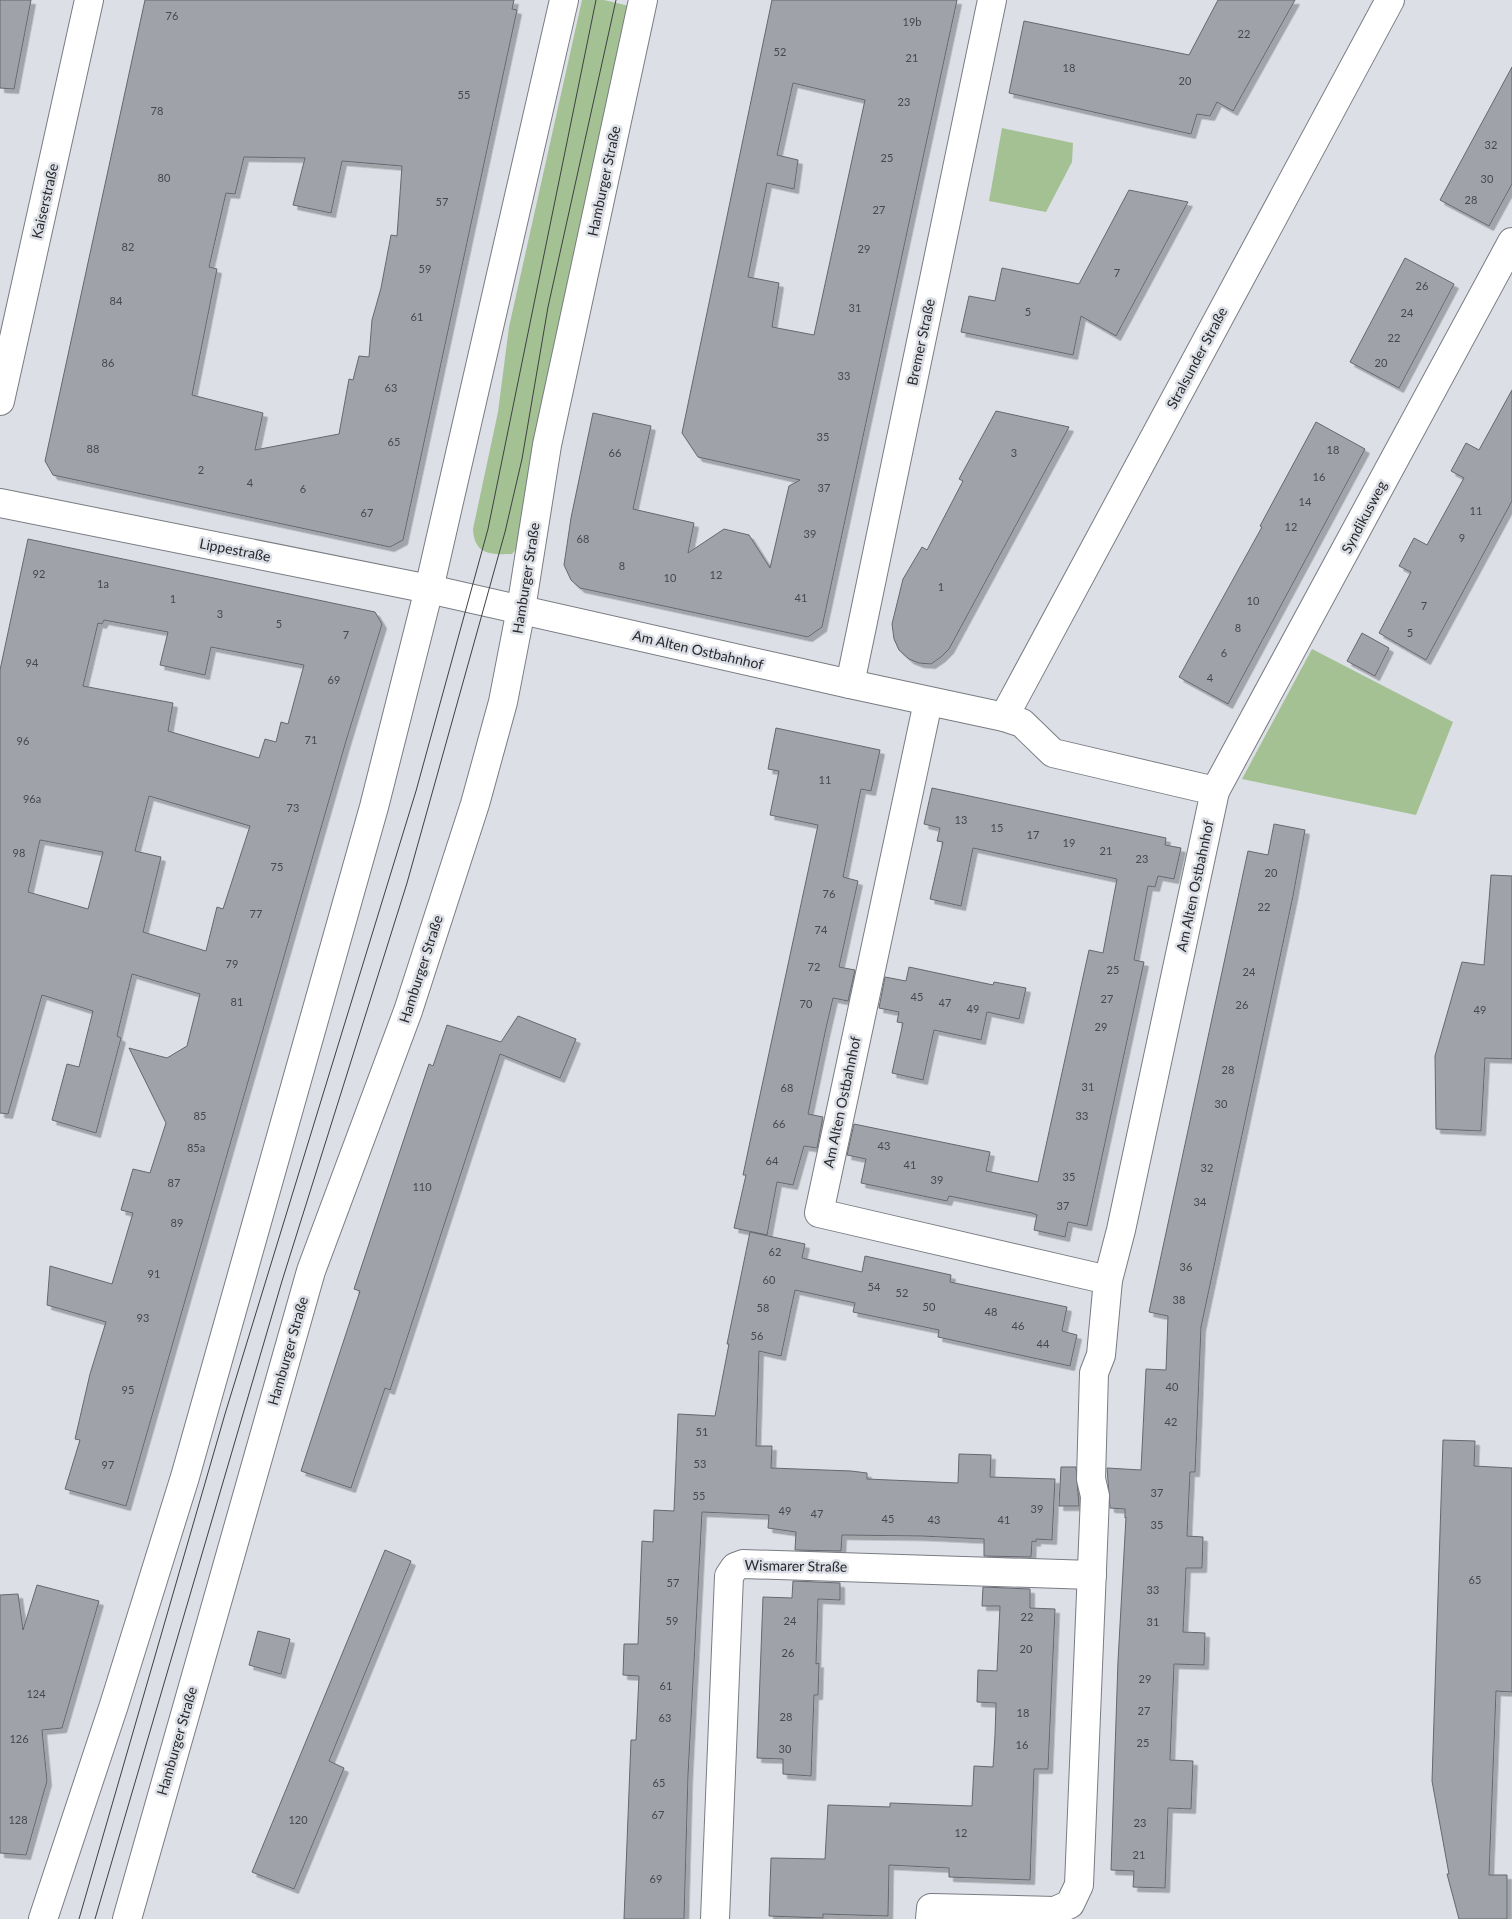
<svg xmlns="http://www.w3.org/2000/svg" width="1512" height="1919" font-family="Lato,sans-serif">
  <defs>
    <filter id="shadow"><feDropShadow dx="4.5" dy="4.5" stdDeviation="0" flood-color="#0004"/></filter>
  </defs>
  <rect width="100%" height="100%" fill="#dcdfe6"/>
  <g fill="#a3c192">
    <path d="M582,0h22l25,6 -112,542 -5,6c-22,1 -38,0 -39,-25l25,-117 11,-85z"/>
    <path d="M1002,128l71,15 -1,19 -26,50 -57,-11z"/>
    <path d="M1312,649l141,73 -37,93 -174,-36z"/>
  </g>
  <g fill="#9fa3a9" stroke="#65686e" fill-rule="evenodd" filter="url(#shadow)">
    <path d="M0,0h31l-17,89 -14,-1z"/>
    <path d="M145,0h369l-2,9 5,1 -114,530 -13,7 -337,-72 -8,-14zM244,157l61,1 -12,47 38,8 11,-52 60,5 -5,70 -6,-1 -10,53 -9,32 -3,37 -10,-1 -6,24 -4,-1 -10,55 -84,16 8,-37 -71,-18 25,-126 -8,-2 17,-74 9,1z"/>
    <path d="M772,0h185l-135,627 -14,10 -228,-49 -9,-8 -7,-15 7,-47 22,-105 58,13 -18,83 61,14 -6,30 36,-24 25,6 21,33 19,-82 11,-6 -102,-23 -16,-24zM793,83l72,17 -51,235 -42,-8 7,-44 -31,-6 19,-94 27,6 4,-29 -21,-5z"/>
    <path d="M1218,0h77l-62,111 -16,-9 -7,14 -13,-2 -6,20 -182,-41 15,-72 165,34z"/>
    <path d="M1512,67v117l-23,42 -49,-26z"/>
    <path d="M1129,190l59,12 -72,134 -35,-20 -8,39 -112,-23 8,-36 26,5 7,-33 77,16z"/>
    <path d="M1405,258l49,26 -55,104 -49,-26z"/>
    <path d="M1512,390v111l-86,159 -47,-27 32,-61 -12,-6 15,-28 13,7 37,-67 -13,-7 15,-28 13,7z"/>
    <path d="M996,411l73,16 -120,222 -8,8 -10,7 -12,-1 -10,-4 -10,-9 -5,-11 -2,-15 11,-45 19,-32 5,3 36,-69 -4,-2z"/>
    <path d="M1316,422l49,27 -137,255 -49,-27 83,-150 -2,-1z"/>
    <path d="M28,539l347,73 7,12 -36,117 -220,765 -61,-17 15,-49 -5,-1 15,-65 16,-52 -59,-17 3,-39 62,18 21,-71 -12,-3 12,-41 17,4 16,-50 -37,-75 38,10 20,-12 13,-52 -68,-20 -15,62 4,2 -25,95 -44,-13 15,-56 12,3 14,-56 -51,-16 -34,119 -8,-1v-443zM104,620l64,12 -8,33 45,10 6,-28 93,18 -16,59 -7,-2 -5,20 -11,-3 -6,19 -91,-27 5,-28 -90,-17 15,-63 4,1zM149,796l101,30 -27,83 -6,-2 -11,44 -63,-19 18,-75 -26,-6zM40,840l63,12 -15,57 -60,-17z"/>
    <path d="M1362,633l27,15 -14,28 -28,-15z"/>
    <path d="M776,728l104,22 -9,41 -10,-2 -18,88 15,4 -19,86 16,3 -7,31 -15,-3 -7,30 -18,86 15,3 -6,31 -13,-2 -11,39 -16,-3 -10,53 -33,-7 12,-53h-3l8,-38 67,-312 -48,-10 9,-44 -11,-2z"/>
    <path d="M932,788l234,50 -1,7 16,3 -7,31 -16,-3 -3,11 -7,-1 -14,74 10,2 -57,264 -19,-4 -3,15 -31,-7 3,-15 -5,-2 -83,-17 -2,5 -86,-18 5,-24 -19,-4 7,-31 136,28 -4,19 52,11 51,-232 14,3 14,-74 -144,-31 -12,58 -31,-7 13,-57 -6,-1 3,-13 -16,-4z"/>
    <path d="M1274,824l31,6 -12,66 -92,431 -6,145h-5l-3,64 16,1 -1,31h-16l-3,64 22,1 -1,32 -30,-1 -4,96 23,1 -2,48 -23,-1 -3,80 -32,-1 1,-16 -23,-1 7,-209 8,-144 -1,1v-9l-15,-1 -3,-40 34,2 5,-101 20,1 2,-54 -19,-4 99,-461 20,4z"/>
    <path d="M1491,875l21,1v183l-27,-1 -4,73 -45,-2 -1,-73 27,-94 22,3z"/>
    <path d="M909,967l84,18 1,-3 32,6 -7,31 -32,-7 -6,28 -47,-10 -11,50 -31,-7 11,-50 -6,-1 2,-10 -20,-4 6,-31 21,4z"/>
    <path d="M518,1016l58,23 -16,39 -60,-24 -110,336 -5,-2 -34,100 -50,-17 59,-180 -6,-2 75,-225 4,2 14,-41 54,17z"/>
    <path d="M750,1232l55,12 -3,14 60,14 3,-16 86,19 -1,7 117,25 -5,24 15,4 -7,31 -132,-29 1,-7 -86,-18 2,-9 -60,-13 -14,66 -22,-5 -3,95h16l-1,22 80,3 16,2v6l91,4 1,-29 32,1 -1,22 65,2 -3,61 -16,-1v3l-4,-1 -1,16 -47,-1v-17l-62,-3 -80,-1 -1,16 -46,-1 1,-18 -28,-4 1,-13 -67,-3 -14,263 -4,144h-60l7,-179h5l3,-64 -16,-1 1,-31h14l4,-103 11,1 1,-32 20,1 4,-97 37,2 14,-72h-2z"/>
    <path d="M1443,1440l32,1 -1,25 38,2v224l-16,-1 -7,184h18v44h-48l-12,-45h2l-17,-93z"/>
    <path d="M1061,1467h15l3,39h-20z"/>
    <path d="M385,1550l26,11 -82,200 15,7 -50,121 -42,-17z"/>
    <path d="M793,1581l47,2v17l-22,-1 -2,65 3,-1 -1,32h-4l-3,81 -28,-2v-15l-26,-1 6,-161 29,1z"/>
    <path d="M37,1585l62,16 -37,127 -20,2 5,51 -21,74 -26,-2v-258l18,-1 5,36z"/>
    <path d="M983,1587l47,2v19l25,1 -7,160h-14l-4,111 -81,-3v-9l-60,-3 -1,51 -65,-2v4l-54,-2 2,-58 54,1 3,-54 62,2v-4l82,3 2,-40 19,1 2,-32 1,-32 -19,-1 1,-32 19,1 3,-65h-18z"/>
    <path d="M258,1631l32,8 -9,35 -32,-9z"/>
  </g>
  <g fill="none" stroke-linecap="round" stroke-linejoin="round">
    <g stroke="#797c82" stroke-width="30">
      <g id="minor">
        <path d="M0,401l89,-401"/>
        <path d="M0,503l429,86 421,95 154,33 18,6 31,30 162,38 -94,439 -13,50 -7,75 -7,18 -3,106 4,17 -16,389 -9,19 -15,7 -124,-3 -1,11"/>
        <path d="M850,684l142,-684"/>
        <path d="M928,702l-109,511 289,67"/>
        <path d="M1004,717l386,-717"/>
        <path d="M1215,791l297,-549"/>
        <path d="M715,1919l14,-343 6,-9 8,-3 349,11"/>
      </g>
    </g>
    <g stroke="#797c82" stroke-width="30">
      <g id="secondary">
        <path d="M43,1919l71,-214 71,-228 189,-670 55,-218 135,-589"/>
        <path d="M127,1919l184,-648 97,-260 67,-207 28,-102 18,-93 26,-164 96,-445"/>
      </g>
    </g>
    <use href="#minor" stroke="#fff" stroke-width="28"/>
    <use href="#secondary" stroke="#fff" stroke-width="28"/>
    <g stroke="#3e4043" stroke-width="1">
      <path d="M79,1919l146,-505 191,-623 72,-262 108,-529"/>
      <path d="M95,1919l187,-638 125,-398 98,-351 17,-73 26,-152 68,-307"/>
    </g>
  </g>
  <g text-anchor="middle" stroke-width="5" stroke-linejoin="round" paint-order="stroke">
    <g font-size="11" fill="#46484b">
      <text x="172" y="20">76</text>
      <text x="912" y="26">19b</text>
      <text x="1244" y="38">22</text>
      <text x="780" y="56">52</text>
      <text x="912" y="62">21</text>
      <text x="1069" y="72">18</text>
      <text x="1185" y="85">20</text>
      <text x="464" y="99">55</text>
      <text x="904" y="106">23</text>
      <text x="157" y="115">78</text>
      <text x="1491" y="149">32</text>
      <text x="887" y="162">25</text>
      <text x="164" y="182">80</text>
      <text x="1487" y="183">30</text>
      <text x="1471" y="204">28</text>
      <text x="442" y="206">57</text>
      <text x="879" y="214">27</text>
      <text x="128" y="251">82</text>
      <text x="864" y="253">29</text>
      <text x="425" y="273">59</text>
      <text x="1117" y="277">7</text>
      <text x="1422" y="290">26</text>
      <text x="116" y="305">84</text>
      <text x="855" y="312">31</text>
      <text x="1028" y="316">5</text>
      <text x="1407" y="317">24</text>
      <text x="417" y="321">61</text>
      <text x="1394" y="342">22</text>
      <text x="108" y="367">86</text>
      <text x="1381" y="367">20</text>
      <text x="844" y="380">33</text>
      <text x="391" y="392">63</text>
      <text x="823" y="441">35</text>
      <text x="394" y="446">65</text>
      <text x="93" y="453">88</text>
      <text x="1333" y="454">18</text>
      <text x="615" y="457">66</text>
      <text x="1014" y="457">3</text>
      <text x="201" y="474">2</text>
      <text x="1319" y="481">16</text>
      <text x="250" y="487">4</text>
      <text x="824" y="492">37</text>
      <text x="303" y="493">6</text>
      <text x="1305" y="506">14</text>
      <text x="1476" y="515">11</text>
      <text x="367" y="517">67</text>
      <text x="1291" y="531">12</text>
      <text x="810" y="538">39</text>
      <text x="1462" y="542">9</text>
      <text x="583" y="543">68</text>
      <text x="622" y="570">8</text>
      <text x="39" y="578">92</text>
      <text x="716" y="579">12</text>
      <text x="670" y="582">10</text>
      <text x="103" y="588">1a</text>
      <text x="941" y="591">1</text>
      <text x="801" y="602">41</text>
      <text x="173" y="603">1</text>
      <text x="1253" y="605">10</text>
      <text x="1424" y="610">7</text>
      <text x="220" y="618">3</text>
      <text x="279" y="628">5</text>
      <text x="1238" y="632">8</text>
      <text x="1410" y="637">5</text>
      <text x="346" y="639">7</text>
      <text x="1224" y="657">6</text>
      <text x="32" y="667">94</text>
      <text x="1210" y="682">4</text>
      <text x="334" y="684">69</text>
      <text x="311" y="744">71</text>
      <text x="23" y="745">96</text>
      <text x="825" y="784">11</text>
      <text x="32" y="803">96a</text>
      <text x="293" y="812">73</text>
      <text x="961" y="824">13</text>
      <text x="997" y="832">15</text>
      <text x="1033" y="839">17</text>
      <text x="1069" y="847">19</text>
      <text x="1106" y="855">21</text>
      <text x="19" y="857">98</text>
      <text x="1142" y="863">23</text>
      <text x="277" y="871">75</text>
      <text x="1271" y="877">20</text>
      <text x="829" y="898">76</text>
      <text x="1264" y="911">22</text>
      <text x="256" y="918">77</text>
      <text x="821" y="934">74</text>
      <text x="232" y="968">79</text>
      <text x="814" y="971">72</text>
      <text x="1113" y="974">25</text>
      <text x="1249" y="976">24</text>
      <text x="917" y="1001">45</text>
      <text x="1107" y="1003">27</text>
      <text x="237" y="1006">81</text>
      <text x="945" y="1007">47</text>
      <text x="806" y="1008">70</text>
      <text x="1242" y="1009">26</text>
      <text x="973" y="1013">49</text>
      <text x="1480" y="1014">49</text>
      <text x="1101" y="1031">29</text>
      <text x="1228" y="1074">28</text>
      <text x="1088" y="1091">31</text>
      <text x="787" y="1092">68</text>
      <text x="1221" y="1108">30</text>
      <text x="200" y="1120">85</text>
      <text x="1082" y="1120">33</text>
      <text x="779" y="1128">66</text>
      <text x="884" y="1150">43</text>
      <text x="196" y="1152">85a</text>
      <text x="772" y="1165">64</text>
      <text x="910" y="1169">41</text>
      <text x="1207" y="1172">32</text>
      <text x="1069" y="1181">35</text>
      <text x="937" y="1184">39</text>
      <text x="174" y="1187">87</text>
      <text x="422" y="1191">110</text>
      <text x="1200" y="1206">34</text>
      <text x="1063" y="1210">37</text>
      <text x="177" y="1227">89</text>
      <text x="775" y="1256">62</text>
      <text x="1186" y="1271">36</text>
      <text x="154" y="1278">91</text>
      <text x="769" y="1284">60</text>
      <text x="874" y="1291">54</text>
      <text x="902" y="1297">52</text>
      <text x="1179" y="1304">38</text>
      <text x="929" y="1311">50</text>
      <text x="763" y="1312">58</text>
      <text x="991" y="1316">48</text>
      <text x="143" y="1322">93</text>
      <text x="1018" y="1330">46</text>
      <text x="757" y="1340">56</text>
      <text x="1043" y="1348">44</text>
      <text x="1172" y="1391">40</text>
      <text x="128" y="1394">95</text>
      <text x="1171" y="1426">42</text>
      <text x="702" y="1436">51</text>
      <text x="700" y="1468">53</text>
      <text x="108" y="1469">97</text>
      <text x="1157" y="1497">37</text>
      <text x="699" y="1500">55</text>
      <text x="1037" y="1513">39</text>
      <text x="785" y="1515">49</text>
      <text x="817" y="1518">47</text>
      <text x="888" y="1523">45</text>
      <text x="934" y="1524">43</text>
      <text x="1004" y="1524">41</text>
      <text x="1157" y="1529">35</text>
      <text x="1475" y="1584">65</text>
      <text x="673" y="1587">57</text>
      <text x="1153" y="1594">33</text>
      <text x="1027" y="1621">22</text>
      <text x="672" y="1625">59</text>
      <text x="790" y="1625">24</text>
      <text x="1153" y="1626">31</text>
      <text x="1026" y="1653">20</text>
      <text x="788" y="1657">26</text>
      <text x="1145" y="1683">29</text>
      <text x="666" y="1690">61</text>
      <text x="36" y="1698">124</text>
      <text x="1144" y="1715">27</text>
      <text x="1023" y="1717">18</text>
      <text x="786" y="1721">28</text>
      <text x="665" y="1722">63</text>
      <text x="19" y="1743">126</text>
      <text x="1143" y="1747">25</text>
      <text x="1022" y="1749">16</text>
      <text x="785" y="1753">30</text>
      <text x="659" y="1787">65</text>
      <text x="658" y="1819">67</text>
      <text x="18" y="1824">128</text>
      <text x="298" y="1824">120</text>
      <text x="1140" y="1827">23</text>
      <text x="961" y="1837">12</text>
      <text x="1139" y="1859">21</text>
      <text x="656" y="1883">69</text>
    </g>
    <g font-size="14" fill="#28292c" stroke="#dcdfe6">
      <text transform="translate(604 181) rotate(-78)" y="5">Hamburger Straße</text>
      <text transform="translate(45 201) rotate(-77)" y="5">Kaiserstraße</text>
      <text transform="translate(921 342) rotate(-78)" y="5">Bremer Straße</text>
      <text transform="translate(1197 358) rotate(-62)" y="5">Stralsunder Straße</text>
      <text transform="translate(1364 517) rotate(-62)" y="5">Syndikusweg</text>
      <text transform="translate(235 550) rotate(11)" y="5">Lippestraße</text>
      <text transform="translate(526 578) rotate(-81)" y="5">Hamburger Straße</text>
      <text transform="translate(698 650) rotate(13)" y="5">Am Alten Ostbahnhof</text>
      <text transform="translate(1195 886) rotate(-78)" y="5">Am Alten Ostbahnhof</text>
      <text transform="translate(421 969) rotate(-72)" y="5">Hamburger Straße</text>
      <text transform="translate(842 1102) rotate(-78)" y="5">Am Alten Ostbahnhof</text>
      <text transform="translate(288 1351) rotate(-74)" y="5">Hamburger Straße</text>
      <text transform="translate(796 1566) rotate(1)" y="5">Wismarer Straße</text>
      <text transform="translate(177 1741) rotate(-74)" y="5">Hamburger Straße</text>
    </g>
  </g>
</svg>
